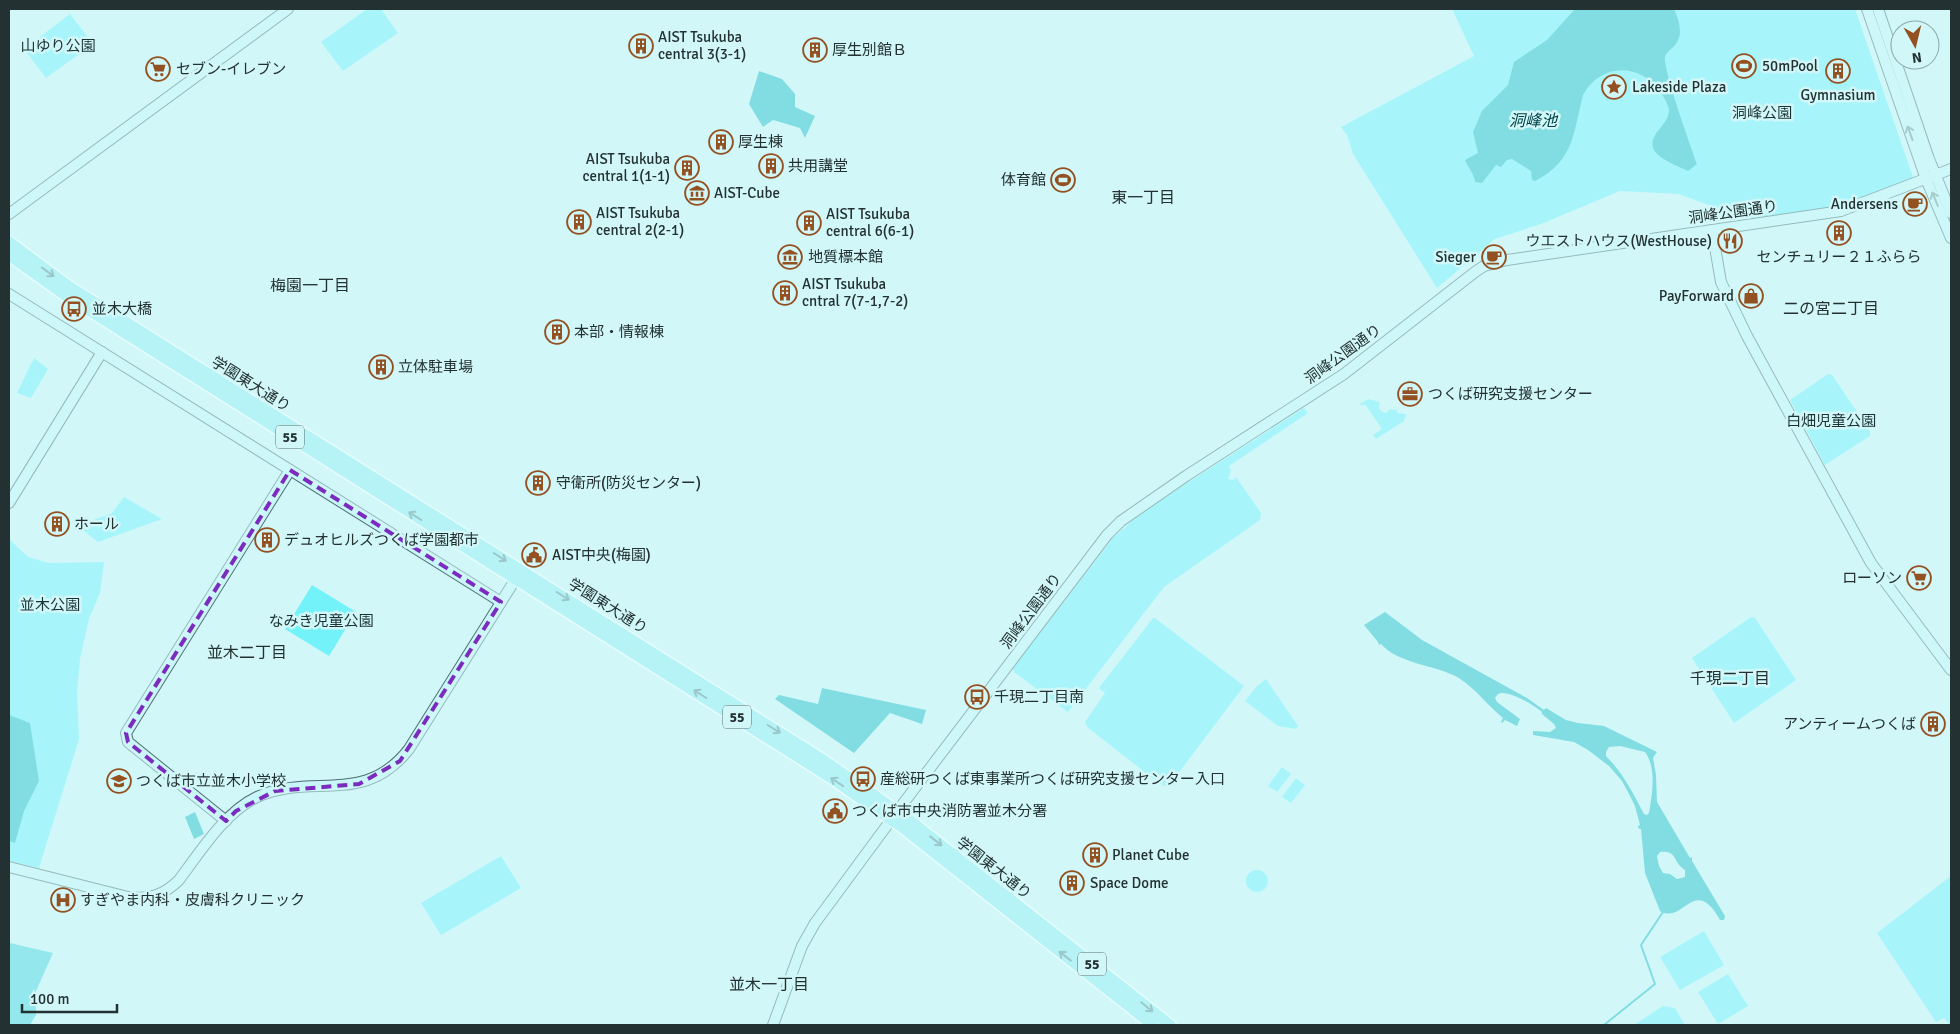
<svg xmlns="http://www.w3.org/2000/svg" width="1960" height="1034" font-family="Signika,'Noto Sans JP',sans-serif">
  <rect width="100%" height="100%" fill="#d2f7f9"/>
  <g fill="#73f2fa">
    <path d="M367,9h14l17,24 -55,38 -22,-29z"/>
    <path d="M1452,9h403l59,171 -79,28 -70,10 -28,1 -15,-9 -43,-16 -59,-3 -79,33 -46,15 -58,49 -84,-134 -6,-19 -6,-8 133,-71z"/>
    <path d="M70,14l23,30 -47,34 -22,-29z"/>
    <path d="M34,358l14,11 -17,29 -14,-5z"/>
    <path d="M1828,374l4,1 38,56v5l-45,29 -35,-65z"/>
    <path d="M1368,399l12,3 -1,6 2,3 5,2 4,-4 7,1v3l9,1 -2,7 -28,18 -3,-4 9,-6 -17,-25 -4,2 -1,-2z"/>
    <path d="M1304,408l4,5 -79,53 2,5 -3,8 5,1 3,-3 25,36 -1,7 -96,67 -96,125 -54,-40 -1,-4 100,-130 29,-26z"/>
    <path d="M124,497l38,22 -64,23 -15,-12 -3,-5 32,-12z"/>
    <path d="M9,539l19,18 21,6 55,-1 -4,31 -11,26 -9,40 -3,34 2,46 -40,129 -30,-7z"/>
    <path d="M312,585l44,27 -27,44 -44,-27z"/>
    <path d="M1751,617l4,1 41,62 -62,43 -42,-65z"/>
    <path d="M1153,618h2l89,68 -73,97 -6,3 -5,-2 -73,-57 -2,-5 20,-29 -6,-5z"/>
    <path d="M1266,679l32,47 -2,3 -18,-3 -33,-25 12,-15z"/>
    <path d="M1282,767l9,7 -14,18 -9,-6z"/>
    <path d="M1296,778l9,7 -14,18 -9,-6z"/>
    <path d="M501,856l20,32 -80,47 -20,-32z"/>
    <circle cx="1257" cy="881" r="11"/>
    <path d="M1951,876v149h-1l-6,-7 -8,4 -59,-89z"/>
    <path d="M1704,931l20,34 -44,25 -20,-33z"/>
    <path d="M1728,974l20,32 -30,18 -20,-32z"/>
    <path d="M1663,1006l12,2 10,17h-51z"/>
  </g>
  <path fill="#49d6de" d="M10,943l43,10 -17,38v24l-6,10h-21v-77z"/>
  <g fill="#21bcc4" fill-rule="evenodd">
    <path d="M1575,9h99c5,11 10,26 1,36 -3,4 -9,7 -10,12 -2,13 26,90 32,107l-9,7c-10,-5 -31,-12 -35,-23 -4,-15 16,-23 16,-38 -1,-6 -5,-13 -8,-17 -20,-31 -61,-30 -78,2 -10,39 -9,66 -48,86l-3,-1 -1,-9 -19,-12 -5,1 -6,7 -5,-2 -14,18 -7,-1c-1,-9 -7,-14 -10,-22l13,-7 -5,-21 9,-21 26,-26 6,-23 33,-22z"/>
    <path d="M759,71l23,8 13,15v13l20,9 -10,22 -5,-10 -27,-8 -10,7 -14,-23z"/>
    <path d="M1385,612l37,28 105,58 17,12 2,-2 20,12 12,3 26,3 53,26 -4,6 3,17 1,27 33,56 2,-1v4l33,55 -1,4h-4c-26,-46 -36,5 -60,-9l-15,-38 -4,-44h-2l-1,-3 2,-1 -5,-19 -6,-12 -7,-13 -13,-15 -21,-16 -14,-8 -41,-7v-4l17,1 6,-4 -2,-4 -12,-10v-2c-8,-7 -35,-23 -44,-18l-3,4 2,4 23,17 -3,7 -12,-6 -3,3 -1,-1 2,-4c-15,-12 -27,-29 -44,-40 -24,-14 -59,-13 -78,-34l-2,1 -1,-3 -14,-17zM1620,746l25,6c12,16 7,43 4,61l-2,2 -3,-1c-11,-21 -21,-41 -38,-58v-4l3,-5zM1660,852c18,-2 12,10 25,18v7l-8,2 -7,-5 -7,-1 -4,-7 -2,-10z"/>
    <path d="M822,688l104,22 -4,14 -32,-11 -36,40 -79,-54 4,-4 39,9z"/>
    <path d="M9,715l21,8 9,58 -15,30 -9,32 -6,-2z"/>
    <path d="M195,812l9,22 -10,5 -9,-22z"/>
  </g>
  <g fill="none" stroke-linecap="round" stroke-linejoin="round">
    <path stroke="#21bcc4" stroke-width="2" d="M1604,1025l51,-41 -14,-39 22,-33"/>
    <g stroke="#4e6f71" stroke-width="12">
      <g id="secondary">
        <path d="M1867,9l59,170 25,59"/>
        <path d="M1878,9l51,150 22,54"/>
        <path d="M9,214l279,-205"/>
        <path d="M1712,230l9,52 26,54 124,227 80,107"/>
        <path d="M9,294l492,308"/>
        <path d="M9,503l93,-151"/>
        <path d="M226,821l-98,-79 -2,-9 164,-263"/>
        <path d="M9,867l119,30c21,3 36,-2 51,-17 21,-28 46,-68 78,-83 55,-25 107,10 152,-48l111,-177"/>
        <path d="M773,1025l29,-79 13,-23 87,-118 205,-270 14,-14 65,-45 158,-102 131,-102 9,-6 23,-6 334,-49 110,-42"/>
      </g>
    </g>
    <g stroke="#fff" stroke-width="14">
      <g id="primary">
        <path d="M9,242l59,44 755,474 85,59 262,206"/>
        <path d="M9,255l56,40 765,482 72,50 251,198"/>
      </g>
    </g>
    <use href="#secondary" stroke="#c8f6f9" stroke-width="10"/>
    <use href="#primary" stroke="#92edf2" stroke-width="11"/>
  </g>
  <defs><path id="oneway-shaft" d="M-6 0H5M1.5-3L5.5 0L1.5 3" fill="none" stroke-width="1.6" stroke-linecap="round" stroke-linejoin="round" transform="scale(1.25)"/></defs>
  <g stroke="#769496">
    <use href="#oneway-shaft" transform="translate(1910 133) rotate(-110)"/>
    <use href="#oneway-shaft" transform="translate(1935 199) rotate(-112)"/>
  </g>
  <g stroke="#5a8f92">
    <use href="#oneway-shaft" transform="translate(48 272) rotate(36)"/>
    <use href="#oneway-shaft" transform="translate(415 516) rotate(-148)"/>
    <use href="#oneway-shaft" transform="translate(500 557) rotate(32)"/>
    <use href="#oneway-shaft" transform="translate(563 596) rotate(32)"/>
    <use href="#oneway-shaft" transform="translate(700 694) rotate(-148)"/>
    <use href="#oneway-shaft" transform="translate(774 729) rotate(32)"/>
    <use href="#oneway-shaft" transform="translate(837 782) rotate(-146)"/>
    <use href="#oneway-shaft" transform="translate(936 841) rotate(38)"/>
    <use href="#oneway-shaft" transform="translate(1065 956) rotate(-142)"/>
    <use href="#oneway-shaft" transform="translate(1147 1007) rotate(39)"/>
  </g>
  <path d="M0 0H1960V1034H0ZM290,470l211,132 -101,159 -41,23 -84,7 -39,20 -10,10 -98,-79 -2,-9z" fill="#d2f7f9" fill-opacity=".55" fill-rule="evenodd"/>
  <path fill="none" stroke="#7b2cbf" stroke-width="4" stroke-dasharray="10 6" stroke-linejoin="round" d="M290,470l211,132 -101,159 -41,23 -84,7 -39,20 -10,10 -98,-79 -2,-9z"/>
  <defs>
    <g id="building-ring" transform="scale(1.25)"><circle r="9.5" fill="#d2f7f9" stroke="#935020" stroke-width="1.5"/><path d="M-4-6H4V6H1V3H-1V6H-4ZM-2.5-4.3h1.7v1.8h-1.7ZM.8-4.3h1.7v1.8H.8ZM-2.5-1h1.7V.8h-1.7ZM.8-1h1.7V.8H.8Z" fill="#935020"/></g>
    <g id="stadium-ring" transform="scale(1.25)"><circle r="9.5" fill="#d2f7f9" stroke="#935020" stroke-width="1.5"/><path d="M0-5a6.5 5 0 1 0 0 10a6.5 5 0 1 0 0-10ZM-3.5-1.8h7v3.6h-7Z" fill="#935020"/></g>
    <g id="supermarket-ring" transform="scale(1.25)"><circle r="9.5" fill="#d2f7f9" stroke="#935020" stroke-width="1.5"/><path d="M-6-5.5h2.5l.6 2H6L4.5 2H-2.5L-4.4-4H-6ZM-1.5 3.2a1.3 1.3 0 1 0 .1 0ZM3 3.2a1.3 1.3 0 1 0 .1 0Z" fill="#935020"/></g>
    <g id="sight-ring" transform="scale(1.25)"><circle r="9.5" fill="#d2f7f9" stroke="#935020" stroke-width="1.5"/><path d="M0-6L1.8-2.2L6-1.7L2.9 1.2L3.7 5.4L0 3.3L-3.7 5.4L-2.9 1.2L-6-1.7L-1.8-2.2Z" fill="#935020"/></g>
    <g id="museum-ring" transform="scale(1.25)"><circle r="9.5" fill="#d2f7f9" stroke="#935020" stroke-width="1.5"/><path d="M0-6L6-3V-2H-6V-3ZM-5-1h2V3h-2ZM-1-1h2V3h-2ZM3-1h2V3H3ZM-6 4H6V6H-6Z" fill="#935020"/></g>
    <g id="cafe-ring" transform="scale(1.25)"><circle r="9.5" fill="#d2f7f9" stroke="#935020" stroke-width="1.5"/><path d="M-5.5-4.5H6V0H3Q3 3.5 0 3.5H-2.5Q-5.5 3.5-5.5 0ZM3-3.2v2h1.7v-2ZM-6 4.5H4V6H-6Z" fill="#935020"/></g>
    <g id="restaurant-ring" transform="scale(1.25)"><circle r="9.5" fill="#d2f7f9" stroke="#935020" stroke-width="1.5"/><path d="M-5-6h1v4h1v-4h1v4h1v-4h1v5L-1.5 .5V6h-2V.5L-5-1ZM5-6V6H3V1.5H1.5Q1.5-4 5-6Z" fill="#935020"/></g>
    <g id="shop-ring" transform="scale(1.25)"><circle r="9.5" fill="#d2f7f9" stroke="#935020" stroke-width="1.5"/><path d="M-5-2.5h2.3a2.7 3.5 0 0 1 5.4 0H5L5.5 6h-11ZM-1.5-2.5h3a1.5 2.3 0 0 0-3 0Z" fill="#935020"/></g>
    <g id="bus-ring" transform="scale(1.25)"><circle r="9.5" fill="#d2f7f9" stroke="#935020" stroke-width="1.5"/><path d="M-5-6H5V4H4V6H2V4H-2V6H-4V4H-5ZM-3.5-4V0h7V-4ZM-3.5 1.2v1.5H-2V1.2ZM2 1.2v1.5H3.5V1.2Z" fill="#935020"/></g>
    <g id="office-ring" transform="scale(1.25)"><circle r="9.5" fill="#d2f7f9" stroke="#935020" stroke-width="1.5"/><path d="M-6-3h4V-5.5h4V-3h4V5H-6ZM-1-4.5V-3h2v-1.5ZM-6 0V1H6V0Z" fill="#935020"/></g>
    <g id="civic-ring" transform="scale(1.25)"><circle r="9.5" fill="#d2f7f9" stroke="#935020" stroke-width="1.5"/><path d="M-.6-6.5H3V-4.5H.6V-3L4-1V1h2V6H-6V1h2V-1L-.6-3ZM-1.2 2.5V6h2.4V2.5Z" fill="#935020"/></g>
    <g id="school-ring" transform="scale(1.25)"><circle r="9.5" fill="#d2f7f9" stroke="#935020" stroke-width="1.5"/><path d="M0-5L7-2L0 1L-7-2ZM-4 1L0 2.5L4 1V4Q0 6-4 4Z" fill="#935020"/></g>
    <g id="hospital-ring" transform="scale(1.25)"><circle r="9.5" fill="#d2f7f9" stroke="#935020" stroke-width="1.5"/><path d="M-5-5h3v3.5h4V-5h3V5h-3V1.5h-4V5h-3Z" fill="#935020"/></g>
  </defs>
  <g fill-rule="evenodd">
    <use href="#building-ring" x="641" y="46"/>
    <use href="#building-ring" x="815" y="50"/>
    <use href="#stadium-ring" x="1744" y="66"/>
    <use href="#supermarket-ring" x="158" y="69"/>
    <use href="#building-ring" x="1838" y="71"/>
    <use href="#sight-ring" x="1614" y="87"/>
    <use href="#building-ring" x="721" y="142"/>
    <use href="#building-ring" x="771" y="166"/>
    <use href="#building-ring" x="687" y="168"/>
    <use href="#stadium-ring" x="1063" y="180"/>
    <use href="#museum-ring" x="697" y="193"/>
    <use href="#cafe-ring" x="1915" y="204"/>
    <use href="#building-ring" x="579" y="222"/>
    <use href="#building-ring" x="809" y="223"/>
    <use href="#building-ring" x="1839" y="233"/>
    <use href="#restaurant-ring" x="1730" y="241"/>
    <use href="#museum-ring" x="790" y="257"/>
    <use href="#cafe-ring" x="1494" y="257"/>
    <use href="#building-ring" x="785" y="293"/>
    <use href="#shop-ring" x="1751" y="296"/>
    <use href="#bus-ring" x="74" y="309"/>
    <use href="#building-ring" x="557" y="332"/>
    <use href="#building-ring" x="381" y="367"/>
    <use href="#office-ring" x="1410" y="394"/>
    <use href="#building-ring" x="538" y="483"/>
    <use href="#building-ring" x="57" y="524"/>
    <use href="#building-ring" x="267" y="540"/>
    <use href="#civic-ring" x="534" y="555"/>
    <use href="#supermarket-ring" x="1919" y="578"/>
    <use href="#bus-ring" x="977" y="697"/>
    <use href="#building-ring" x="1933" y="724"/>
    <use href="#bus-ring" x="863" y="779"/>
    <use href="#school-ring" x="119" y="781"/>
    <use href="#civic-ring" x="835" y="811"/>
    <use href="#building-ring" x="1095" y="855"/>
    <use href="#building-ring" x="1072" y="883"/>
    <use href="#hospital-ring" x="63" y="900"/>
  </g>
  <g text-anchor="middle" stroke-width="5" stroke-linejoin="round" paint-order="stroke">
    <g fill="#d2f7f9" stroke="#586c6e" stroke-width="1">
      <rect x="276" y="425.5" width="28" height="23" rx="4"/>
      <rect x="723" y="705.5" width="28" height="23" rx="4"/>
      <rect x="1078" y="952.5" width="28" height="23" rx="4"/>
    </g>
    <g font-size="14" font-weight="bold" fill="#233132">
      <text x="290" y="442">55</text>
      <text x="737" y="722">55</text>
      <text x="1092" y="969">55</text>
    </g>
    <g font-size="15" fill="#233132" stroke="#d2f7f9" text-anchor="start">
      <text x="658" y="42">AIST Tsukuba<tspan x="658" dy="17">central 3(3-1)</tspan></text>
      <text x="832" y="55">厚生別館Ｂ</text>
      <text x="1762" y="71">50mPool</text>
      <text x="176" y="74">セブン-イレブン</text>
      <text x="1632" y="92">Lakeside Plaza</text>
      <text x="1838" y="100" text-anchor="middle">Gymnasium</text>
      <text x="738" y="147">厚生棟</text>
      <text x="670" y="164" text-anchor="end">AIST Tsukuba<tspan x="670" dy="17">central 1(1-1)</tspan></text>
      <text x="788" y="171">共用講堂</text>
      <text x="1046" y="185" text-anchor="end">体育館</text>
      <text x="714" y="198">AIST-Cube</text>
      <text x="1898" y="209" text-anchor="end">Andersens</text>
      <text x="596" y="218">AIST Tsukuba<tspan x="596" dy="17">central 2(2-1)</tspan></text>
      <text x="826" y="219">AIST Tsukuba<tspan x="826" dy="17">central 6(6-1)</tspan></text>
      <text x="1712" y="246" text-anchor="end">ウエストハウス(WestHouse)</text>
      <text x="808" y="262">地質標本館</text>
      <text x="1476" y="262" text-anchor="end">Sieger</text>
      <text x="1839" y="262" text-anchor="middle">センチュリー２１ふらら</text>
      <text x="802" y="289">AIST Tsukuba<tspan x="802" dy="17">cntral 7(7-1,7-2)</tspan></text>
      <text x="1734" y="301" text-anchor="end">PayForward</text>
      <text x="92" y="314">並木大橋</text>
      <text x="574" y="337">本部・情報棟</text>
      <text x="398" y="372">立体駐車場</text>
      <text x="1428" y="399">つくば研究支援センター</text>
      <text x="556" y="488">守衛所(防災センター)</text>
      <text x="74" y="529">ホール</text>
      <text x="284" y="545">デュオヒルズつくば学園都市</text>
      <text x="552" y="560">AIST中央(梅園)</text>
      <text x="1902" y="583" text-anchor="end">ローソン</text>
      <text x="994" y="702">千現二丁目南</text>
      <text x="1916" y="729" text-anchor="end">アンティームつくば</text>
      <text x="880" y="784">産総研つくば東事業所つくば研究支援センター入口</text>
      <text x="136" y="786">つくば市立並木小学校</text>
      <text x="852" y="816">つくば市中央消防署並木分署</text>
      <text x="1112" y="860">Planet Cube</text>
      <text x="1090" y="888">Space Dome</text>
      <text x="80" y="905">すぎやま内科・皮膚科クリニック</text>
    </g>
    <g font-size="15" fill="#1c3335" stroke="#d2f7f9">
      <text x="58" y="51">山ゆり公園</text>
      <text x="1762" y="118">洞峰公園</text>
      <text x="1831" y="426">白畑児童公園</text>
      <text x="50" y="610">並木公園</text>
      <text x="321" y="626">なみき児童公園</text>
    </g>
    <g font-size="15" fill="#233132" stroke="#d2f7f9">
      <text transform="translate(1733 212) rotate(-8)" y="5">洞峰公園通り</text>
      <text transform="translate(1343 354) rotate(-36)" y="5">洞峰公園通り</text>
      <text transform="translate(251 384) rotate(32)" y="5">学園東大通り</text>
      <text transform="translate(608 606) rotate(32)" y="5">学園東大通り</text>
      <text transform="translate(1031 611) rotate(-53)" y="5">洞峰公園通り</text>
      <text transform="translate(994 868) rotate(38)" y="5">学園東大通り</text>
    </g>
    <g font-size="16" font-style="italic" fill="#004347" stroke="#d2f7f9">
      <text x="1533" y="126">洞峰池</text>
    </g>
    <g font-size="16" fill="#233132" stroke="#d2f7f9">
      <text x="1143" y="203">東一丁目</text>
      <text x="310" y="291">梅園一丁目</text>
      <text x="1831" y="314">二の宮二丁目</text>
      <text x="247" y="658">並木二丁目</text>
      <text x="1730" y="684">千現二丁目</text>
      <text x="769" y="990">並木一丁目</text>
    </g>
  </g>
  <rect width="1960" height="1034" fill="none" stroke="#233132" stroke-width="20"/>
  <g transform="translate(1915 45) rotate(172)"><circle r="24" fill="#d2f7f9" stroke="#8ca8a9"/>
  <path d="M0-4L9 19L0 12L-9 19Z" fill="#935020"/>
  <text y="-8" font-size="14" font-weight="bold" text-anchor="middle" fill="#233132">N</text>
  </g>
  <path d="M22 1004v8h95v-8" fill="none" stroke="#233132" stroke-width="2.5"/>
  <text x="30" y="1004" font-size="15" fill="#233132" stroke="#d2f7f9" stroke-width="4" paint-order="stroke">100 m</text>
</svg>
